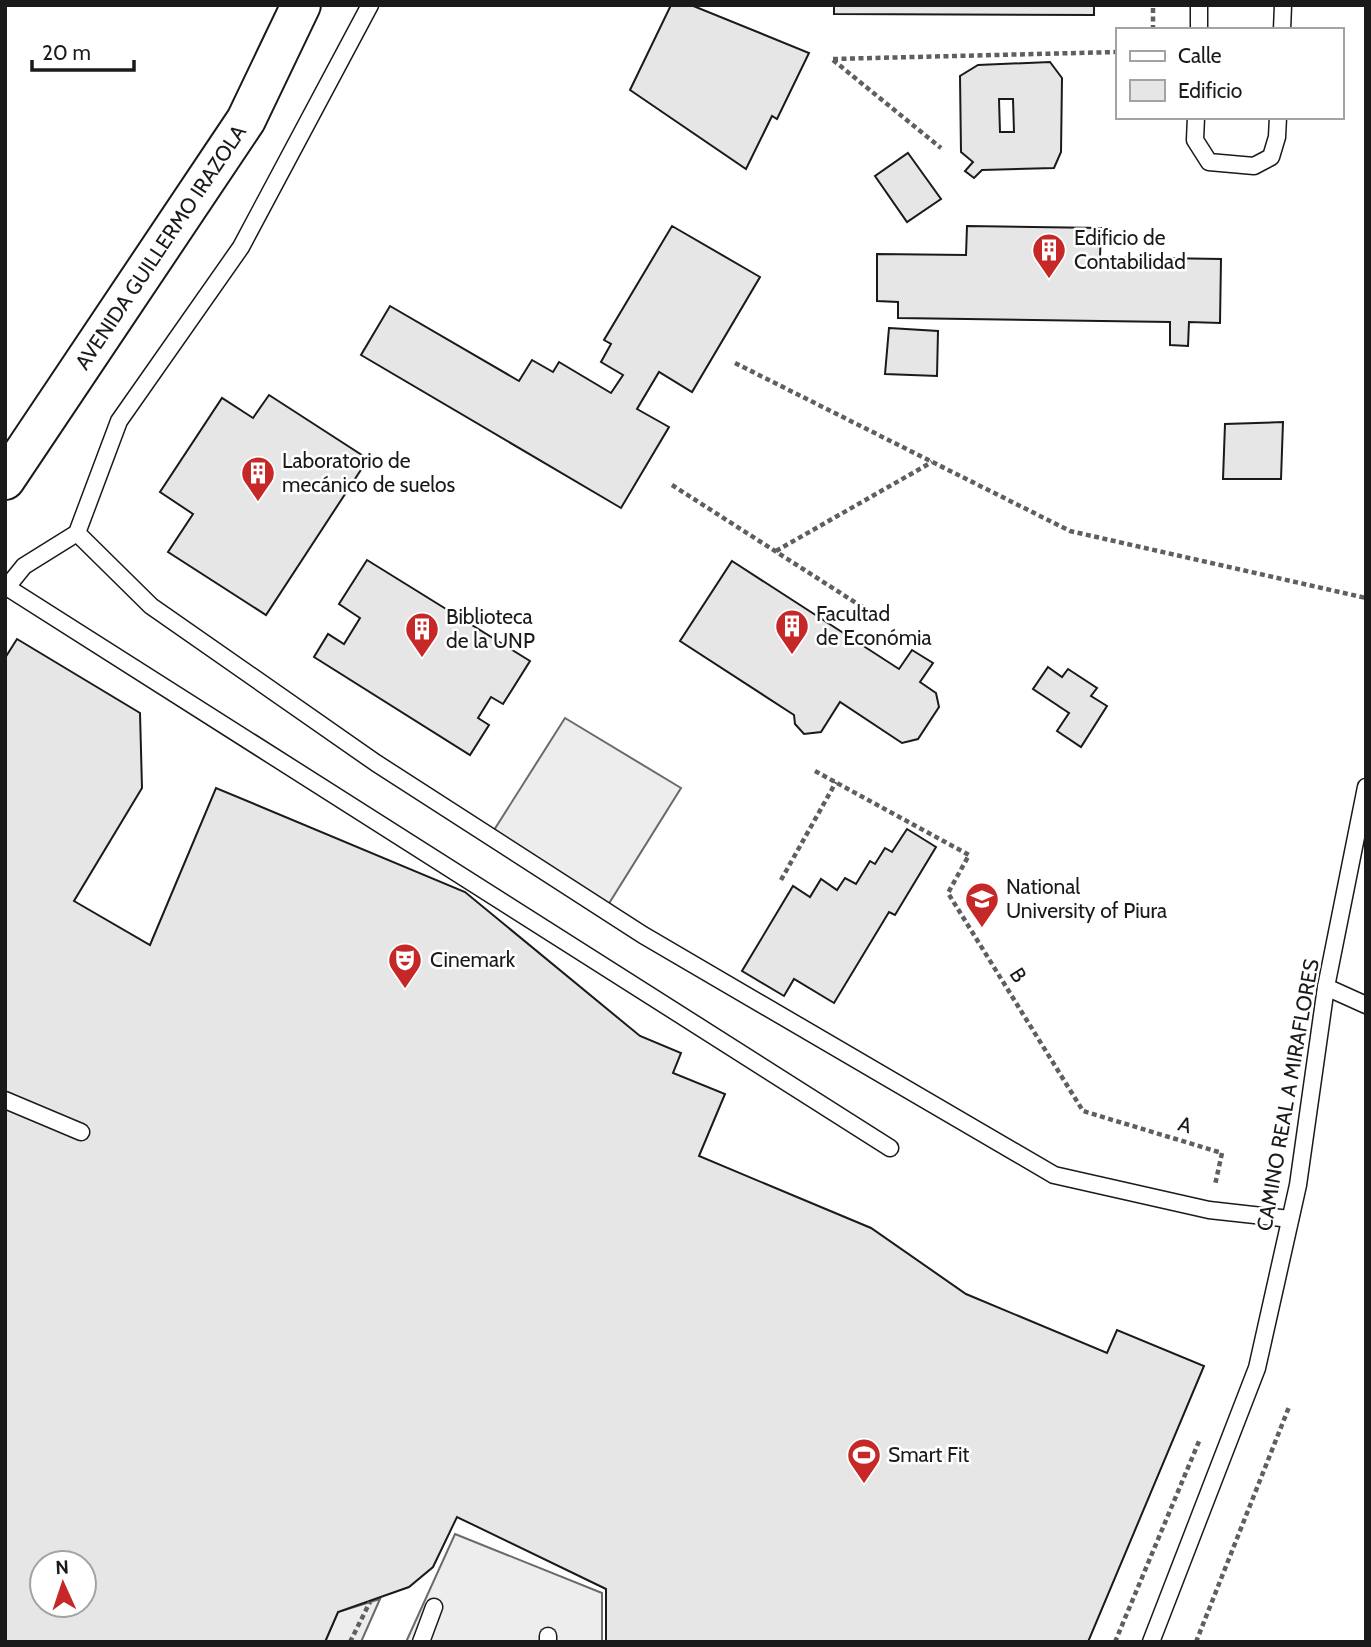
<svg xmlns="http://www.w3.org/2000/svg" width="1371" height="1647" font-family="Cabin,sans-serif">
  <rect width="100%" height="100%" fill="#fff"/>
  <g fill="#ededed" stroke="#6a6a6a" stroke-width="2">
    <path d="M565,718l116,70 -78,125 -114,-75z"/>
    <path d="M455,1534l147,59v49h-196z"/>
    <path d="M380,1599l-19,43h-36l13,-30z"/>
  </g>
  <g fill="#e6e6e6" stroke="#1a1a1a" stroke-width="2" fill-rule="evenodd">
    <path d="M671,5h20l118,48 -32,66 -5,-3 -26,53 -116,-79z"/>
    <path d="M834,5h260v10l-260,-1z"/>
    <path d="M1050,62l12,16 -1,74 -7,16 -72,2 -8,8 -9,-7 8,-9 -12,-10 -1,-76 18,-11zM999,99h14l1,33h-14z"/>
    <path d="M908,153l33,46 -34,23 -32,-46z"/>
    <path d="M672,226l88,51 -68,115 -33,-20 -22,37 32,18 -48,81 -260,-153 29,-49 129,75 13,-21 21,12 6,-10 52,31 12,-18 -22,-13 10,-18 -7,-4z"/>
    <path d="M967,226l134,2 -1,29 121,2 -1,64 -31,-1 -1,24 -18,-1v-23l-272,-4v-16l-21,-1v-47l89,1z"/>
    <path d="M889,328l49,3 -1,45 -52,-2z"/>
    <path d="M269,395l99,64 -102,156 -98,-63 25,-38 -33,-22 62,-94 31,20z"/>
    <path d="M1283,422l-2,57h-58l2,-55z"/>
    <path d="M367,560l163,101 -27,43 -12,-7 -13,21 11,7 -19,30 -156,-98 14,-23 16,10 16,-26 -21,-14z"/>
    <path d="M732,561l167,108 13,-19 21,13 -13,19 16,11 3,14 -21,32 -16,4 -62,-41 -19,30 -17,2 -9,-10 -1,-9 -114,-74z"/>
    <path d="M17,639l123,74 2,75 -68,113 76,44 66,-157 249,104 175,144 41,17 -8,20 52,21 -26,62 172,72 95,66 141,59 10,-23 87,36 -116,276h-482v-53l-149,-72 -24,50 -24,20 -71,25 -13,30h-320v-984zM42,1563h42v42h-42z"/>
    <path d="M1048,667l14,10 6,-8 29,19 -6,8 16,10 -26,41 -24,-16 12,-18 -36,-24z"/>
    <path d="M907,829l29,18 -41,68 -6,-3 -55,91 -40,-24 -10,17 -42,-25 51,-85 17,11 11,-18 16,11 8,-12 11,6 14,-23 5,3 10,-16 7,4z"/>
  </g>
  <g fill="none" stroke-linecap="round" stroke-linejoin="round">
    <g stroke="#1a1a1a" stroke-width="19">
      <g id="lane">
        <path d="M1199,30v-25"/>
        <path d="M1282,30l1,-25"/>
        <path d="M1196,117l-1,23 14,22 45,4 17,-9 6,-20 1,-20"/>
        <path d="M77,533l74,73 225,157 267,172 411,240 155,35 81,9"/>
        <path d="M5,586l885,562"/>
        <path d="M7,587l17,-21 53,-33 42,-112 122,-174 129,-242"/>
        <path d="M1326,987l40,18"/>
        <path d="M5,1100l76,32"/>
        <path d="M421,1642l13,-35"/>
        <path d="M548,1642v-6"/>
        <path d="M1151,1642l106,-274 41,-183 28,-198 40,-200"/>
      </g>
    </g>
    <g stroke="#1a1a1a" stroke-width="42">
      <g id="secondary">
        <path id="s1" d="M5,480l241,-360 55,-115"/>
      </g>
    </g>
    <g stroke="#5f5f5f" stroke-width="4.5" stroke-dasharray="5 3.5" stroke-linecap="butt">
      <path d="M1153,30v-25"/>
      <path d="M833,59l284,-7"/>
      <path d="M833,60l108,88"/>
      <path d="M735,363l335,168 296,67"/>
      <path d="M672,485l195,125"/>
      <path d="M776,551l156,-89"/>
      <path d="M815,771l154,84 -21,38 135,218 139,42 -7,32"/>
      <path d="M781,880l55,-98"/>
      <path d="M350,1642l20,-40"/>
      <path d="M1115,1642l85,-203"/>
      <path d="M1196,1642l93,-235"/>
    </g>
    <use href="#lane" stroke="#fff" stroke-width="16"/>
    <use href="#secondary" stroke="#fff" stroke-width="38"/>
  </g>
  <defs>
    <g id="building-pin" transform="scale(1.75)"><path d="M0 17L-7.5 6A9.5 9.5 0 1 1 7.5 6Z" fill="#c62828" stroke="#fff"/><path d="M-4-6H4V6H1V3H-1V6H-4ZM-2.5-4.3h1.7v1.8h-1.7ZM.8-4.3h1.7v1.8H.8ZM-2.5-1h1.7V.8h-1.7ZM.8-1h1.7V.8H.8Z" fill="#fff"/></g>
    <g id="university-pin" transform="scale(1.75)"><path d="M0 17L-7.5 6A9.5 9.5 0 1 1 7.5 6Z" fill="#c62828" stroke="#fff"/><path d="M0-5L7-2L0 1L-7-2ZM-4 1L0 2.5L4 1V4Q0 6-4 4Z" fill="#fff"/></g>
    <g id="theatre-pin" transform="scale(1.75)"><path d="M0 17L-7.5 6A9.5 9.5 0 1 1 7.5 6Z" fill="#c62828" stroke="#fff"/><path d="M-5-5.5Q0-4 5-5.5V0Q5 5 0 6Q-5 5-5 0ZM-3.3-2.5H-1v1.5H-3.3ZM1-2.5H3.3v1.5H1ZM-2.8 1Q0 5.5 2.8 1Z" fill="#fff"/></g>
    <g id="stadium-pin" transform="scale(1.75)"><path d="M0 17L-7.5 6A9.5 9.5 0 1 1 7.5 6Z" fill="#c62828" stroke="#fff"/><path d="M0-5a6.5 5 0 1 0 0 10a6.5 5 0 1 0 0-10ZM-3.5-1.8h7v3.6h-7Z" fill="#fff"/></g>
  </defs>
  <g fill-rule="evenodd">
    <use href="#building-pin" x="1049" y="250"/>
    <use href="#building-pin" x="258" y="473"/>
    <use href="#building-pin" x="792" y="626"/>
    <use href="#building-pin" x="422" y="629"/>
    <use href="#university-pin" x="982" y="899"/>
    <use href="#theatre-pin" x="405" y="960"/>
    <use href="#stadium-pin" x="864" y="1455"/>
  </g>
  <g text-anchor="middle" stroke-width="5" stroke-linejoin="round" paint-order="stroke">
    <g font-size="21" fill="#1a1a1a" stroke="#fff" text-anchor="start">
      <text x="1074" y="245">Edificio de<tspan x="1074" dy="24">Contabilidad</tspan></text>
      <text x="282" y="468">Laboratorio de<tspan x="282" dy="24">mecánico de suelos</tspan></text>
      <text x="816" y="621">Facultad<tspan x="816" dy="24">de Económia</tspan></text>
      <text x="446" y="624">Biblioteca<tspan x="446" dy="24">de la UNP</tspan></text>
      <text x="1006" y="894">National<tspan x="1006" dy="24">University of Piura</tspan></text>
      <text x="430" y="967">Cinemark</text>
      <text x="888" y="1462">Smart Fit</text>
    </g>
    <g font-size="21" fill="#1a1a1a" stroke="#fff">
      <text dy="7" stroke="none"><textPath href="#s1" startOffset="280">AVENIDA GUILLERMO IRAZOLA</textPath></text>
      <text transform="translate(1018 975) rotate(58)" y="7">B</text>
      <text transform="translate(1288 1095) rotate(-80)" y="7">CAMINO REAL A MIRAFLORES</text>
      <text transform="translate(1185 1125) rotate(17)" y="7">A</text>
    </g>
  </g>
  <rect width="1371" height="1647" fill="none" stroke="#1a1a1a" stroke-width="14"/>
  <rect x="1116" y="28" width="228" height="91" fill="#ffffff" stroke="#a3a3a3" stroke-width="2"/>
  <rect x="1130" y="51" width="35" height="10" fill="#ffffff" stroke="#a3a3a3" stroke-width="2"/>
  <text x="1178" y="63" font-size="21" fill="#1a1a1a">Calle</text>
  <rect x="1130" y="80" width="35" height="21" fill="#e6e6e6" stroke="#a3a3a3" stroke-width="2"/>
  <text x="1178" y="98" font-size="21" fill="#1a1a1a">Edificio</text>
  <g transform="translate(63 1584) rotate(357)"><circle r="33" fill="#ffffff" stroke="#a3a3a3" stroke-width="2"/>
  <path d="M0-5L12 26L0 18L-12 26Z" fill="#c62828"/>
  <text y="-10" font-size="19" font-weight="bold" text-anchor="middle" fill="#1a1a1a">N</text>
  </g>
  <path d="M32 60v10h102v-10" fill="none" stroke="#1a1a1a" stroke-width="3.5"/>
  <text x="42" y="60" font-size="21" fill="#1a1a1a" stroke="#ffffff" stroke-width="5" paint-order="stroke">20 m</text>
</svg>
